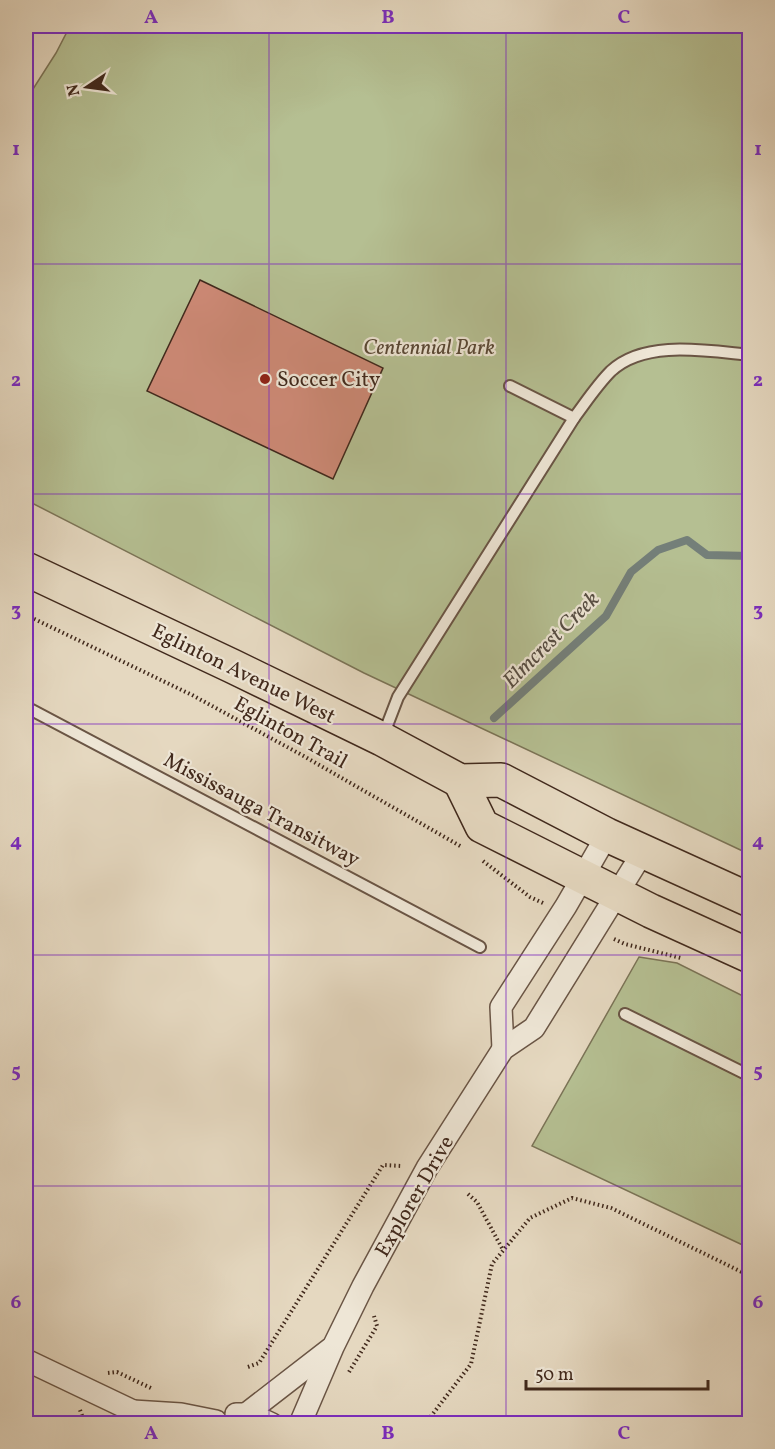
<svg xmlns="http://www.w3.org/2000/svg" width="775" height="1449" font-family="Vollkorn,serif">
  <rect width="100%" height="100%" fill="#e5d8c0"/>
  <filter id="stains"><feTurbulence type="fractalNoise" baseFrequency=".00333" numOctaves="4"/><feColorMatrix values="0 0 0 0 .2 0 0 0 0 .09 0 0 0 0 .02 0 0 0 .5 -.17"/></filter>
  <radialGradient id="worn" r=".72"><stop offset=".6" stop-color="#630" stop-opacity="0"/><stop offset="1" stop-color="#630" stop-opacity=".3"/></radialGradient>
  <g fill="#b5bf92" stroke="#7b7457" stroke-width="1.5">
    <path d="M70,26h679v828l-385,-181 -338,-173v-400l30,-47z"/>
    <path d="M639,957l38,6 72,36v249l-217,-102z"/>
  </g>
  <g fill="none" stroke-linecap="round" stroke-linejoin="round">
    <path stroke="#747f79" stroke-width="8" d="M494,718l112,-102 25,-44 27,-22 29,-10 20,15 43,1"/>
  </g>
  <path fill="#cb8874" stroke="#41291c" stroke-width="1.5" d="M200,280l183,88 -50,111 -186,-88z"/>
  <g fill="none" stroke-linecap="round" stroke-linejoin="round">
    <g stroke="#6a5545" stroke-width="14">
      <g id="lane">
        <path d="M510,386l64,32"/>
        <path d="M26,707l454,240"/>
        <path d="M383,736l15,-39 176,-279c12,-16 23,-33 37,-47 34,-32 97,-20 139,-16"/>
        <path d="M625,1014l125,62"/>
      </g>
    </g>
    <g stroke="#6a5545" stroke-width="24">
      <g id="street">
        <path d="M503,1049l-2,-42 65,-101 41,-71"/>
        <path d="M26,1360l107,51 14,13"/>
        <path d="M133,1411l48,3 35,7"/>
        <path d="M236,1414h15l21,10"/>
        <path d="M246,1414l84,-65"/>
        <path d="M300,1424l33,-77 30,-61 64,-118 76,-119 31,-21 109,-176"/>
      </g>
    </g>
    <g stroke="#41291c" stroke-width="36">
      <g id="primary">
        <path d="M26,569l206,97 150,73 78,42 41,-1 106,55 143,65"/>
        <path d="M460,781l22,45 169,85 99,45"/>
      </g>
    </g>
    <g stroke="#41291c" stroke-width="4" stroke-dasharray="1.5 3" stroke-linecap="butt">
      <path d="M26,615l166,80 108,59 162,93"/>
      <path d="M483,861l47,36 13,6"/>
      <path d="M614,939l11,5 56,14"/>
      <path d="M468,1194l9,8 26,48"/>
      <path d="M248,1367l11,-4 124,-198 19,1"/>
      <path d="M349,1372l28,-46 -3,-10"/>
      <path d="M108,1373l9,-1 36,17"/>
      <path d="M80,1410l5,14"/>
      <path d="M425,1424l46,-60 21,-100 38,-46 42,-20 39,10 139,68"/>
    </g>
    <use href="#lane" stroke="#eee6d6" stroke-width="10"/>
    <use href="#street" stroke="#eee6d6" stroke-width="21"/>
    <use href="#primary" stroke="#e5d8c0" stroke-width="33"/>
  </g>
  <path fill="none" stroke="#7b2cbf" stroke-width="1.5" stroke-opacity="0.55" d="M269,26v1398M506,26v1398M26,264h724M26,494h724M26,724h724M26,955h724M26,1186h724"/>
  <circle fill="#8f2418" stroke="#eee6d6" stroke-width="2" cx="265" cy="379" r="6"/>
  <g text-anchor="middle" stroke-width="4.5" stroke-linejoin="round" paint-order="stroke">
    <g font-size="21" font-style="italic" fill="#584734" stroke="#eee6d6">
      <text x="429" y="354">Centennial Park</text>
    </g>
    <g font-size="21" fill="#41291c" stroke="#eee6d6" text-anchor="start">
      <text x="277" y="386">Soccer City</text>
    </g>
    <g font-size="21" fill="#41291c" stroke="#eee6d6">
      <text transform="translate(244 673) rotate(26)" y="7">Eglinton Avenue West</text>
      <text transform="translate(291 732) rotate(29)" y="7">Eglinton Trail</text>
      <text transform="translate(262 809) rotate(28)" y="7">Mississauga Transitway</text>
      <text transform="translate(414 1196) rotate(-60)" y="7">Explorer Drive</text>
    </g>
    <g font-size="22" font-style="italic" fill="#564d43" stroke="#eee6d6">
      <text transform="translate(550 639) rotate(-45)" y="8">Elmcrest Creek</text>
    </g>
  </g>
  <rect width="775" height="1449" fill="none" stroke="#e5d8c0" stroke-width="66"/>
  <g transform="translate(87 87) rotate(257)" stroke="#eee6d6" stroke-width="4.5" paint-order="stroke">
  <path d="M0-4.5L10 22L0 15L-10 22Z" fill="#41291c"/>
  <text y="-9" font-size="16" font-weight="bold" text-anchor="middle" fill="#41291c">N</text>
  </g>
  <path d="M526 1380v9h182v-9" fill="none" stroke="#41291c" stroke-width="3"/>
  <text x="535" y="1380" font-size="18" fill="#41291c" stroke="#eee6d6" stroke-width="4.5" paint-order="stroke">50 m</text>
  <rect x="33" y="33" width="709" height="1383" fill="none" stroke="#7b2cbf" stroke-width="2"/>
  <g font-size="20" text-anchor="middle" font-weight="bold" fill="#7b2cbf">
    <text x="151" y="23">A</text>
    <text x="388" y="23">B</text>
    <text x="624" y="23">C</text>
    <text x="16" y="155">1</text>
    <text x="758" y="155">1</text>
    <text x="16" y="386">2</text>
    <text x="758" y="386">2</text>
    <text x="16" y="616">3</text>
    <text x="758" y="616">3</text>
    <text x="16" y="847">4</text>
    <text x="758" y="847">4</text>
    <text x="16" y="1077">5</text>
    <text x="758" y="1077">5</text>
    <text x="16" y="1308">6</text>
    <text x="758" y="1308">6</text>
    <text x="151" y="1439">A</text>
    <text x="388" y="1439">B</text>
    <text x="624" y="1439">C</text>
  </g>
  <rect width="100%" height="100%" filter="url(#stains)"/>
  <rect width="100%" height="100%" fill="url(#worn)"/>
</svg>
